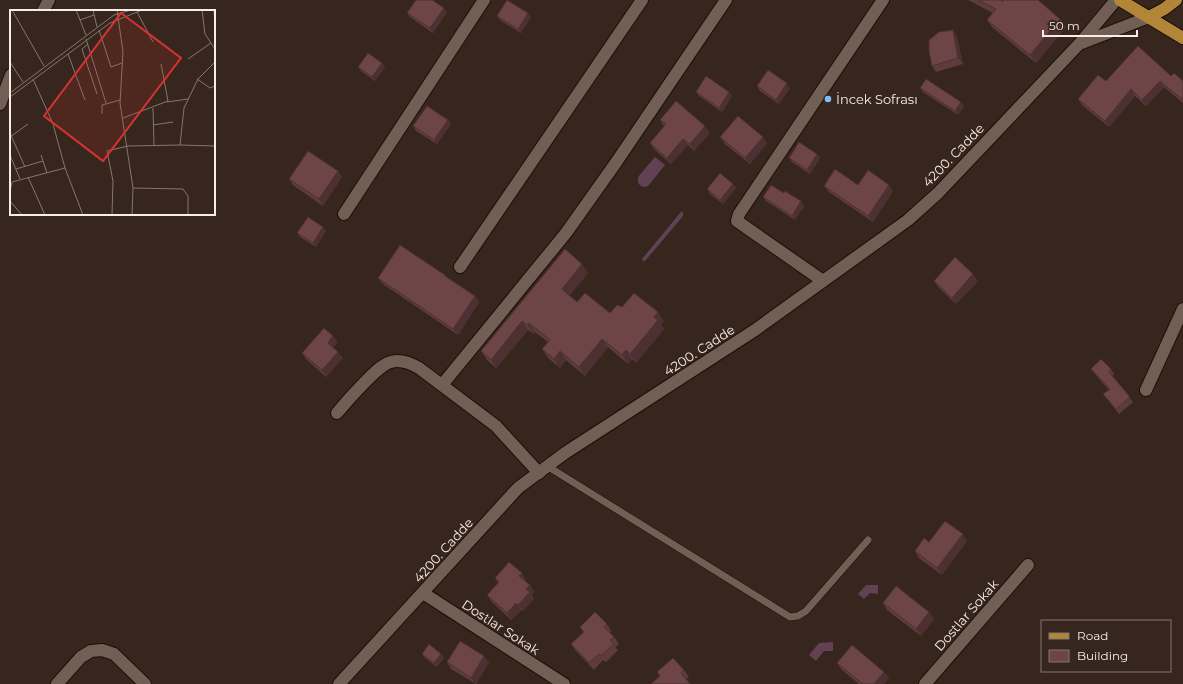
<svg xmlns="http://www.w3.org/2000/svg" width="1183" height="684" font-family="Montserrat,sans-serif">
  <rect width="100%" height="100%" fill="#37261d"/>
  <g fill="#634154">
    <path d="M655,157l10,8 -17,21c-4,2 -8,1 -10,-4v-5z"/>
    <path d="M681,212h2v4l-38,45h-2l-1,-2z"/>
    <path d="M866,585h12v9l-8,-1 -6,6 -6,-5z"/>
    <path d="M833,642v9h-9l-8,10 -7,-6 10,-12z"/>
  </g>
  <g fill="none" stroke-linecap="round" stroke-linejoin="round">
    <g stroke="#1d0e07" stroke-width="8">
      <path id="lane" d="M547,466l243,151 8,-1 8,-5 62,-71"/>
    </g>
    <g stroke="#1d0e07" stroke-width="14">
      <g id="street">
        <path d="M43,11l6,-11"/>
        <path d="M0,104l11,-29"/>
        <path d="M344,214l140,-214"/>
        <path d="M460,267l182,-267"/>
        <path d="M823,281l-86,-60 2,-7 144,-214"/>
        <path d="M442,385l124,-152 49,-69 111,-164"/>
        <path d="M1146,390l37,-81"/>
        <path d="M337,413c9,-11 18,-21 28,-31 18,-18 28,-29 54,-14l77,58 43,47"/>
        <path d="M423,593l141,91"/>
        <path d="M57,684l24,-27 10,-6 11,-1 12,4 31,30"/>
        <path d="M925,684l103,-119"/>
      </g>
    </g>
    <g stroke="#1d0e07" stroke-width="14">
      <g id="secondary">
        <path d="M1082,43l67,-26"/>
        <path d="M339,684l179,-196 47,-35 190,-123 153,-110 30,-27 142,-150 36,-43"/>
      </g>
    </g>
    <g stroke="#1d0e07" stroke-width="14">
      <g id="primary">
        <path d="M1120,0l63,38"/>
        <path d="M1149,17l15,-8 12,-9"/>
      </g>
    </g>
    <use href="#lane" stroke="#715e54" stroke-width="7"/>
    <use href="#street" stroke="#715e54" stroke-width="12"/>
    <use href="#secondary" stroke="#715e54" stroke-width="12"/>
    <use href="#primary" stroke="#b18639" stroke-width="12"/>
  </g>
  <g fill="#5e3b3d">
    <path d="M968,0h70l22,19 6,8 -30,36 -43,-35 -6,-8 6,-7z"/>
    <path d="M447,12l-14,21 -23,-16 -3,-4z"/>
    <path d="M497,16l34,1 -10,16 -21,-13z"/>
    <path d="M957,37l6,27 -27,8 -4,-6z"/>
    <path d="M382,63l3,4 -10,14 -14,-10 -3,-4z"/>
    <path d="M1171,76l12,5v22l-19,-16 -18,19 -11,-10 -26,31 -27,-22 -4,-6 28,-18z"/>
    <path d="M757,86l33,2 -11,16 -19,-13z"/>
    <path d="M920,88l44,18 -6,9 -35,-23z"/>
    <path d="M696,92h33l3,4 -10,16 -23,-16z"/>
    <path d="M448,120l3,4 -14,20 -21,-13 -3,-5z"/>
    <path d="M660,120l50,13 -16,18 -6,-6 -17,19 -17,-15 -4,-6 14,-17z"/>
    <path d="M720,137l47,6 -17,21 -25,-20z"/>
    <path d="M817,154l3,4 -10,16 -18,-12 -3,-4z"/>
    <path d="M338,171l4,6 -19,29 -30,-21 -4,-6z"/>
    <path d="M733,184l3,4 -13,16 -13,-10 -3,-5z"/>
    <path d="M858,185l35,6 -20,31 -44,-30 -5,-6z"/>
    <path d="M784,193l20,13 -9,14 -29,-19 -3,-4z"/>
    <path d="M323,227l3,4 -10,16 -16,-10 -3,-4z"/>
    <path d="M588,273l-19,23 8,6 33,11 12,-6 42,14 -3,3 3,5 -28,34 -4,-4 -4,5 -20,-17 -23,29 -19,-16 -6,8 -12,-10 -6,-9 6,-7 -13,-10 -1,2 -6,-4 -32,38 -9,-8 -6,-9z"/>
    <path d="M445,275l2,3 28,18 4,6 -21,33 -75,-51 -5,-6z"/>
    <path d="M934,281h44l-22,23 -18,-17z"/>
    <path d="M338,342l-5,6 10,10 -17,19 -20,-18 -4,-6z"/>
    <path d="M1091,369h20l3,5 -2,2 21,26 -14,12 -16,-20 6,-4 -15,-17z"/>
    <path d="M967,541l-25,34 -23,-17 -4,-7 14,-9z"/>
    <path d="M495,578l31,2 -1,1 5,4 4,7 -2,3 2,4 -11,12 -2,-1 -10,10 -19,-18 -5,-7 11,-12z"/>
    <path d="M883,603l46,9 5,7 -13,17 -34,-26z"/>
    <path d="M607,624l4,7 -1,1 4,5 5,7 -4,3 3,3 -12,12 -3,-2 -9,10 -19,-20 -4,-6 12,-12 -3,-5z"/>
    <path d="M422,654h19l3,4 -7,9 -12,-9z"/>
    <path d="M484,656l5,7 -13,21 -25,-15 -4,-7z"/>
    <path d="M837,663l47,9 5,6 -5,6h-25l-17,-14z"/>
    <path d="M684,670l5,7 -3,2 5,5h-40l9,-8 -3,-4z"/>
  </g>
  <g fill="#4c3032">
    <path d="M444,8l3,4 -14,21 -3,-5z"/>
    <path d="M528,13l3,4 -10,16 -3,-4z"/>
    <path d="M1060,19l6,8 -30,36 -6,-8z"/>
    <path d="M953,30l4,7 6,27 -5,-6z"/>
    <path d="M382,63l3,4 -10,14 -3,-4z"/>
    <path d="M1160,81l4,6 -18,19 -4,-6z"/>
    <path d="M787,83l3,5 -11,16 -3,-4z"/>
    <path d="M1131,89l4,7 -26,31 -4,-6z"/>
    <path d="M729,92l3,4 -10,16 -3,-4z"/>
    <path d="M961,102l3,4 -6,9 -3,-4z"/>
    <path d="M448,120l3,4 -14,20 -3,-4z"/>
    <path d="M705,126l5,7 -16,18 -4,-7z"/>
    <path d="M763,137l4,6 -17,21 -5,-6z"/>
    <path d="M683,139l5,6 -17,19 -4,-6z"/>
    <path d="M817,154l3,4 -10,16 -3,-4z"/>
    <path d="M338,171l4,6 -19,29 -4,-7z"/>
    <path d="M733,184l3,4 -13,16 -3,-4z"/>
    <path d="M889,185l4,6 -20,31 -5,-6z"/>
    <path d="M801,201l3,5 -9,14 -3,-4z"/>
    <path d="M323,227l3,4 -10,16 -3,-4z"/>
    <path d="M582,264l6,9 -21,25 -5,-9z"/>
    <path d="M973,274l5,7 -22,23 -4,-6z"/>
    <path d="M475,296l4,6 -21,33 -5,-6z"/>
    <path d="M658,312l6,9 -3,3 3,5 -28,34 -6,-9 24,-37z"/>
    <path d="M522,321l6,9 -32,38 -5,-8z"/>
    <path d="M529,323l6,9 -1,2 -6,-9z"/>
    <path d="M333,336l5,6 -6,7 -4,-6z"/>
    <path d="M602,339l6,8 -23,29 -6,-9z"/>
    <path d="M626,350l6,9 -4,5 -6,-9z"/>
    <path d="M560,351l6,9 -6,8 -6,-9z"/>
    <path d="M338,352l5,6 -17,19 -4,-7z"/>
    <path d="M963,534l4,7 -25,34 -5,-7z"/>
    <path d="M522,573l4,7 -2,2 -5,-6z"/>
    <path d="M530,585l4,7 -2,3 2,4 -11,12 -5,-6 8,-16z"/>
    <path d="M516,603l5,7 -10,10 -4,-7z"/>
    <path d="M929,612l5,7 -13,17 -5,-7z"/>
    <path d="M441,654l3,4 -7,9 -3,-4z"/>
    <path d="M484,656l5,7 -13,21 -5,-6z"/>
    <path d="M884,672l5,6 -5,6h-10z"/>
  </g>
  <g fill="#6d4547" stroke="#4c3032">
    <path d="M416,0h16l12,8 -14,20 -23,-15z"/>
    <path d="M507,0l21,13 -10,16 -21,-13z"/>
    <path d="M978,0h24v2l2,-2h34l22,19 -30,36 -43,-35 9,-11z"/>
    <path d="M953,30l5,28 -26,8 -3,-14v-12l10,-8z"/>
    <path d="M1138,46l33,30 3,-3 9,8v19l-23,-19 -18,19 -11,-11 -26,32 -27,-22 20,-24 8,6z"/>
    <path d="M368,53l14,10 -10,14 -14,-10z"/>
    <path d="M768,70l19,13 -11,17 -19,-14z"/>
    <path d="M706,76l23,16 -10,16 -23,-16z"/>
    <path d="M926,79l35,23 -6,9 -35,-23z"/>
    <path d="M676,101l29,25 -15,18 -7,-5 -16,19 -17,-15 16,-19 -6,-4z"/>
    <path d="M427,106l21,14 -14,20 -21,-14z"/>
    <path d="M738,116l25,21 -18,21 -25,-21z"/>
    <path d="M799,142l18,12 -10,16 -18,-12z"/>
    <path d="M308,151l30,20 -19,28 -30,-20z"/>
    <path d="M835,169l23,16 10,-15 21,15 -21,31 -44,-30z"/>
    <path d="M720,173l13,11 -13,16 -13,-11z"/>
    <path d="M771,185l13,8 1,-2 16,10 -9,15 -29,-19z"/>
    <path d="M308,217l15,10 -10,16 -16,-10z"/>
    <path d="M400,245l45,30v1l30,20 -22,33 -75,-51z"/>
    <path d="M565,249l17,15 -20,25 15,13 8,-9 25,20 7,-8 5,2 12,-14 24,19 -4,5 4,3 -28,34 -4,-4 -4,5 -20,-16 -23,28 -19,-16 -6,8 -12,-10 8,-9 -21,-17 -1,2 -6,-4 -31,39 -10,-9z"/>
    <path d="M955,257l18,17 -21,24 -18,-17z"/>
    <path d="M324,328l9,8 -5,7 10,9 -16,18 -20,-17z"/>
    <path d="M1101,359l10,10 -2,3 21,25 -14,12 -13,-15 7,-5 -19,-20z"/>
    <path d="M945,521l18,13 -26,34 -22,-17 9,-13 5,4z"/>
    <path d="M509,562l13,11 -3,3 11,9 -4,4 4,3 -12,13 -2,-2 -9,10 -20,-18 12,-13 -4,-4z"/>
    <path d="M896,586l33,26 -13,17 -33,-26z"/>
    <path d="M595,612l12,12 -3,3 10,10 -4,3 4,4 -13,12 -2,-2 -10,9 -18,-19 13,-12 -4,-5z"/>
    <path d="M460,641l24,15 -13,22 -24,-16z"/>
    <path d="M429,644l12,10 -7,9 -12,-9z"/>
    <path d="M852,645l32,27 -10,12h-11l-26,-21z"/>
    <path d="M673,658l11,12 -3,3 9,11h-39l9,-8 -3,-4z"/>
  </g>
  <circle fill="#80bdfa" stroke="#37261d" stroke-width="1.5" cx="828" cy="99" r="4"/>
  <g text-anchor="middle" stroke-width="3.5" stroke-linejoin="round" paint-order="stroke">
    <g font-size="13" fill="#f9ede7" stroke="#37261d" text-anchor="start">
      <text x="836" y="104">İncek Sofrası</text>
    </g>
    <g font-size="13" fill="#f9ede7" stroke="#37261d">
      <text transform="translate(953 155) rotate(-46)" y="5">4200. Cadde</text>
      <text transform="translate(699 350) rotate(-33)" y="5">4200. Cadde</text>
      <text transform="translate(443 550) rotate(-48)" y="5">4200. Cadde</text>
      <text transform="translate(966 615) rotate(-49)" y="5">Dostlar Sokak</text>
      <text transform="translate(501 627) rotate(33)" y="5">Dostlar Sokak</text>
    </g>
  </g>
  <g transform="translate(10 10)">
    <rect width="205" height="205" fill="#37261d"/>
    <path fill="none" stroke="#85766e" stroke-width="1" d="M2,0l32,56M66,0l10,25M83,0l4,17M107,0l6,42 -3,51 13,85 -1,27M192,0l3,24 10,15M204,0l1,18M127,2l16,30M70,10l14,-5M89,20l12,37 11,-4M76,29l20,64M78,34l-6,5 15,45M58,44l17,46M178,49l23,-16M0,52l13,20M23,69l20,45 12,44 18,47M187,69l13,9 5,-2M0,83l104,-78 17,-5M0,87l100,-74 32,-13M157,92l21,-3M143,98l1,37M92,104v-9l18,-5M113,108l45,-17 -7,-37M143,115l20,-3M0,123l15,34M0,127l18,-13M170,135l35,1M0,145l10,24M31,145l6,18M6,159l27,-8M18,167l17,38M123,178l50,1 5,7v19M0,182l2,-10 53,-14M0,191l12,14M102,205l1,-34 -6,-30 21,-5 52,-1 4,-37 14,-29 17,-17"/>
    <path fill="#d83232" fill-opacity="0.15" stroke="#d83232" stroke-width="2" d="M111,3l60,45 -78,103 -59,-45z"/>
    <rect width="205" height="205" fill="none" stroke="#f9ede7" stroke-width="2"/>
  </g>
  <rect x="1041" y="620" width="130" height="52" fill="#37261d" stroke="#85766e"/>
  <rect x="1049" y="633" width="20" height="6" fill="#b18639" stroke="#85766e"/>
  <text x="1077" y="640" font-size="12" fill="#f9ede7">Road</text>
  <rect x="1049" y="650" width="20" height="12" fill="#6d4547" stroke="#85766e"/>
  <text x="1077" y="660" font-size="12" fill="#f9ede7">Building</text>
  <path d="M1043 30v6h94v-6" fill="none" stroke="#f9ede7" stroke-width="2"/>
  <text x="1049" y="30" font-size="12" fill="#f9ede7" stroke="#37261d" stroke-width="3" paint-order="stroke">50 m</text>
</svg>
